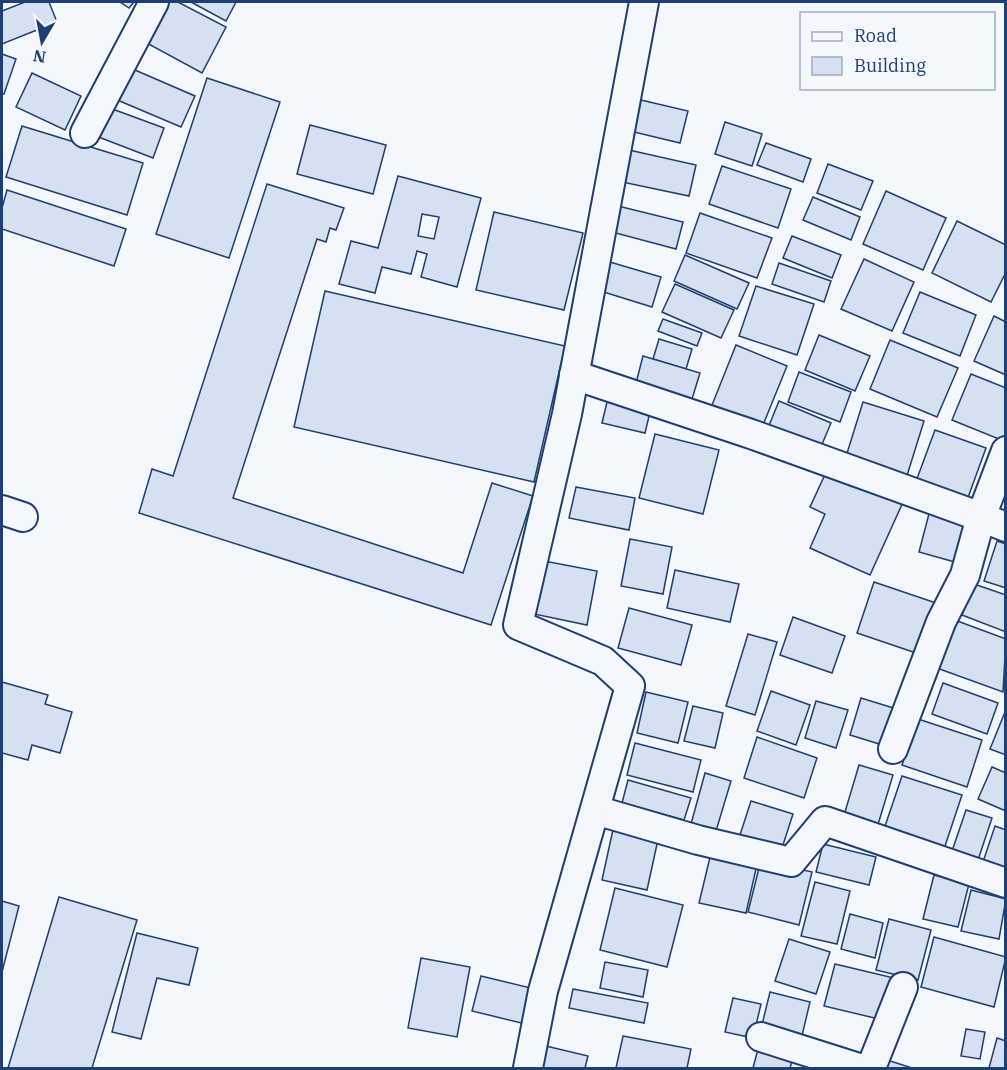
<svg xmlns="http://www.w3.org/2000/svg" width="1007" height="1070" font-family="'IBM Plex Serif',serif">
  <rect width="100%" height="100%" fill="#f4f7fb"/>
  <g fill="#d5e0f0" stroke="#1d3f73" stroke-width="1.5" fill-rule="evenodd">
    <path d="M25,2h24l8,20 -55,22v-33z"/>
    <path d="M120,2h14l-5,6z"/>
    <path d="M164,2h14l48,25 -24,46 -59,-32z"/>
    <path d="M191,2h45l-10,19z"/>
    <path d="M2,54l14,5 -12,35h-2z"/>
    <path d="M128,67l67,29 -14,31 -66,-28z"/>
    <path d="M32,73l49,23 -16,34 -49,-23z"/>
    <path d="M207,78l73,24 -51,156 -73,-24z"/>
    <path d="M641,100l47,11 -8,32 -46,-11z"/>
    <path d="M107,107l57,21 -11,30 -57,-22z"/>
    <path d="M725,122l37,12 -10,32 -37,-12z"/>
    <path d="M310,125l76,20 -13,49 -76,-20z"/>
    <path d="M22,126l121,37 -16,52 -121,-38z"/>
    <path d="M766,143l45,16 -8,23 -46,-17z"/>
    <path d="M629,150l67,15 -7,31 -67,-14z"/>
    <path d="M828,164l45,17 -12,29 -44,-17z"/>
    <path d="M722,166l69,23 -13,39 -69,-24z"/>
    <path d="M398,176l83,22 -24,89 -36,-10 6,-23 -10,-3 -6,23 -29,-7 -7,26 -36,-9 12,-43 27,7zM422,214l17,3 -5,22 -16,-3z"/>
    <path d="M267,184l77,24 -8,22 -6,-2 -4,14 -9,-3 -84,259 230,75 29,-90 41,13 -42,129 -352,-112 13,-44 21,7z"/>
    <path d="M7,190l119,39 -12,37 -112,-37v-21z"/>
    <path d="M886,191l60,27 -23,52 -60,-26z"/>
    <path d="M813,197l47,20 -9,23 -48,-20z"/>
    <path d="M618,206l65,16 -7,27 -64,-17z"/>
    <path d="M494,212l89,21 -19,77 -88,-20z"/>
    <path d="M700,213l72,25 -15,40 -71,-25z"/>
    <path d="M957,221l49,24v27l-15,30 -59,-29z"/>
    <path d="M792,236l49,19 -9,23 -49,-20z"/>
    <path d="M685,255l64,28 -12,26 -63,-28z"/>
    <path d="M864,259l50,23 -22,49 -51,-22z"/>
    <path d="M603,260l58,17 -9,30 -58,-18z"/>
    <path d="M779,263l52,18 -7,21 -52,-18z"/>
    <path d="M675,284l59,26 -13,28 -59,-26z"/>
    <path d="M756,286l58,18 -17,51 -58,-19z"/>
    <path d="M325,291l240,55 -31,136 -240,-55z"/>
    <path d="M920,292l56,23 -16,41 -57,-23z"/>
    <path d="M994,316l12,6v53l-32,-14z"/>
    <path d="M663,319l39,14 -5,13 -39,-15z"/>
    <path d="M819,335l51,21 -15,35 -50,-21z"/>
    <path d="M659,339l33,10 -6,20 -33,-10z"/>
    <path d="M890,340l68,28 -21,49 -67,-28z"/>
    <path d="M736,345l51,21 -24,59 -51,-20z"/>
    <path d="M643,356l57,17 -8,26 -56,-16z"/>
    <path d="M799,372l52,20 -11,30 -52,-20z"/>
    <path d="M971,374l35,14v54l-54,-22z"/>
    <path d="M779,401l52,22 -11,26 -52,-21z"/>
    <path d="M607,402l43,10 -5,21 -43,-10z"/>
    <path d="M863,402l61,19 -19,61 -61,-19z"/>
    <path d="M935,430l51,18 -20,55 -51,-19z"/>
    <path d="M655,434l64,16 -16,64 -64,-16z"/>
    <path d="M829,466l75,34 -34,75 -60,-27 15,-34 -15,-7z"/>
    <path d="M576,487l59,11 -6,32 -60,-12z"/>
    <path d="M930,510l43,11 -11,43 -43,-12z"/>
    <path d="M630,539l42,8 -9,47 -42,-8z"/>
    <path d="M997,541l9,3v44l-22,-7z"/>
    <path d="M544,561l53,10 -10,54 -53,-11z"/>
    <path d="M675,570l64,14 -9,38 -63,-14z"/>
    <path d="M874,582l65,22 -17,51 -65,-22z"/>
    <path d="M974,584l32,11v37l-44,-17z"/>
    <path d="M629,608l63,17 -11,40 -63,-17z"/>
    <path d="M793,617l52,19 -13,37 -52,-18z"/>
    <path d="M952,619l54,20 -3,53 -69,-25z"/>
    <path d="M748,634l29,8 -22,73 -29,-9z"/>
    <path d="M2,682l46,13 -3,9 27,8 -12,41 -28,-8 -4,15 -26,-7z"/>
    <path d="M943,683l55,20 -11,31 -55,-20z"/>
    <path d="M771,691l39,14 -14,40 -39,-14z"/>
    <path d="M646,692l42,10 -10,41 -41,-10z"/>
    <path d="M861,698l39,12 -11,37 -39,-12z"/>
    <path d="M816,701l32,9 -12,38 -31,-10z"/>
    <path d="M693,706l30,7 -8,35 -31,-7z"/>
    <path d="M1005,712h1v43l-16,-6z"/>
    <path d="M918,719l64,21 -15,47 -65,-22z"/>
    <path d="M757,737l60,21 -13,40 -60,-20z"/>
    <path d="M635,743l66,17 -8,32 -66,-17z"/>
    <path d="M859,765l34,10 -17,56 -34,-9z"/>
    <path d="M992,767l14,6v38l-28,-12z"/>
    <path d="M705,773l26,8 -15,50 -25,-7z"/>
    <path d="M902,776l60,19 -20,60 -60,-20z"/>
    <path d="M628,780l63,18 -7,22 -62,-17z"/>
    <path d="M751,801l42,13 -11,34 -42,-13z"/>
    <path d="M966,810l26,8 -15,45 -26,-9z"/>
    <path d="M614,825l45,10 -12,55 -45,-10z"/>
    <path d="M995,826l11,4v46l-25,-8z"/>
    <path d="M823,844l53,13 -7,28 -53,-13z"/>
    <path d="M712,849l46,11 -12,53 -47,-10z"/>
    <path d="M761,860l51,12 -13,53 -51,-13z"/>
    <path d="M934,875l35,9 -11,43 -35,-8z"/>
    <path d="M815,882l35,9 -13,53 -36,-8z"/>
    <path d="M615,888l68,17 -16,62 -67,-17z"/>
    <path d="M971,890l35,9 -7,40 -38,-8z"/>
    <path d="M59,897l78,23 -45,148h-84z"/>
    <path d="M2,901l17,5 -17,66z"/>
    <path d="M850,914l33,9 -8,35 -34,-9z"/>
    <path d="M889,919l42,11 -13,50 -42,-10z"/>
    <path d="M137,933l61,15 -9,37 -32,-7 -16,61 -29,-7z"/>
    <path d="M934,937l72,20 -12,50 -73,-20z"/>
    <path d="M789,939l41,13 -14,42 -41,-13z"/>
    <path d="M421,958l49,9 -13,70 -49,-9z"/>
    <path d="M605,962l43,8 -5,27 -43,-9z"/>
    <path d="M835,964l59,14 -11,42 -59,-14z"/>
    <path d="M481,976l58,14 -9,35 -58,-14z"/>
    <path d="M573,989l75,14 -4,20 -75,-15z"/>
    <path d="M770,992l40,10 -10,42 -40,-11z"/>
    <path d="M733,998l28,6 -8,34 -28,-6z"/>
    <path d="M966,1029l19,3 -5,27 -19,-3z"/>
    <path d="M623,1036l68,13 -4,19h-71z"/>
    <path d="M997,1038l9,3v27h-17z"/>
    <path d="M546,1046l42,10 -3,12h-45z"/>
    <path d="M758,1049l35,9 -3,10h-37z"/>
    <path d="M884,1059l28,9h-31z"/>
  </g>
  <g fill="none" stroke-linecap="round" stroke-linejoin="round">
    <g stroke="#1d3f73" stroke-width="32">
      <g id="minor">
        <path d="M85,133l69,-131"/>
        <path d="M574,375l177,59 230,83 25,-66"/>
        <path d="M2,510l21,7"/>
        <path d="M893,749l48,-127 24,-47 16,-58 25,10"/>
        <path d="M595,810l103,30 93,22 34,-41 181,62"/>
        <path d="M761,1037l98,31"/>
        <path d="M528,1068l15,-77 87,-305 -27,-25 -85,-36 49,-211 77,-412"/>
        <path d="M871,1068l32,-81"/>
      </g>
    </g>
    <use href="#minor" stroke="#f4f7fb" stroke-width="28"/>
  </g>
  <rect width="1007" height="1070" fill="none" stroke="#1d3f73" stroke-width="6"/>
  <rect x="800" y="12" width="195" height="78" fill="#f4f7fb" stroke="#9eadc5" stroke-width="1.5"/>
  <rect x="812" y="32" width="30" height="9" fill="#f4f7fb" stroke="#9eadc5" stroke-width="1.5"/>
  <text x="854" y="42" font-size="18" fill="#1d3f73">Road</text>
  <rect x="812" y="57" width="30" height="18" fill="#d5e0f0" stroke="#9eadc5" stroke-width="1.5"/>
  <text x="854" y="72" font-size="18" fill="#1d3f73">Building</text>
  <g transform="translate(42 42) rotate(190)" stroke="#f4f7fb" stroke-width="4.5" paint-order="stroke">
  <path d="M0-4.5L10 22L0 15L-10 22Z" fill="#1d3f73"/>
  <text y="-9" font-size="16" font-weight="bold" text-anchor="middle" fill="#1d3f73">N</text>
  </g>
</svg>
